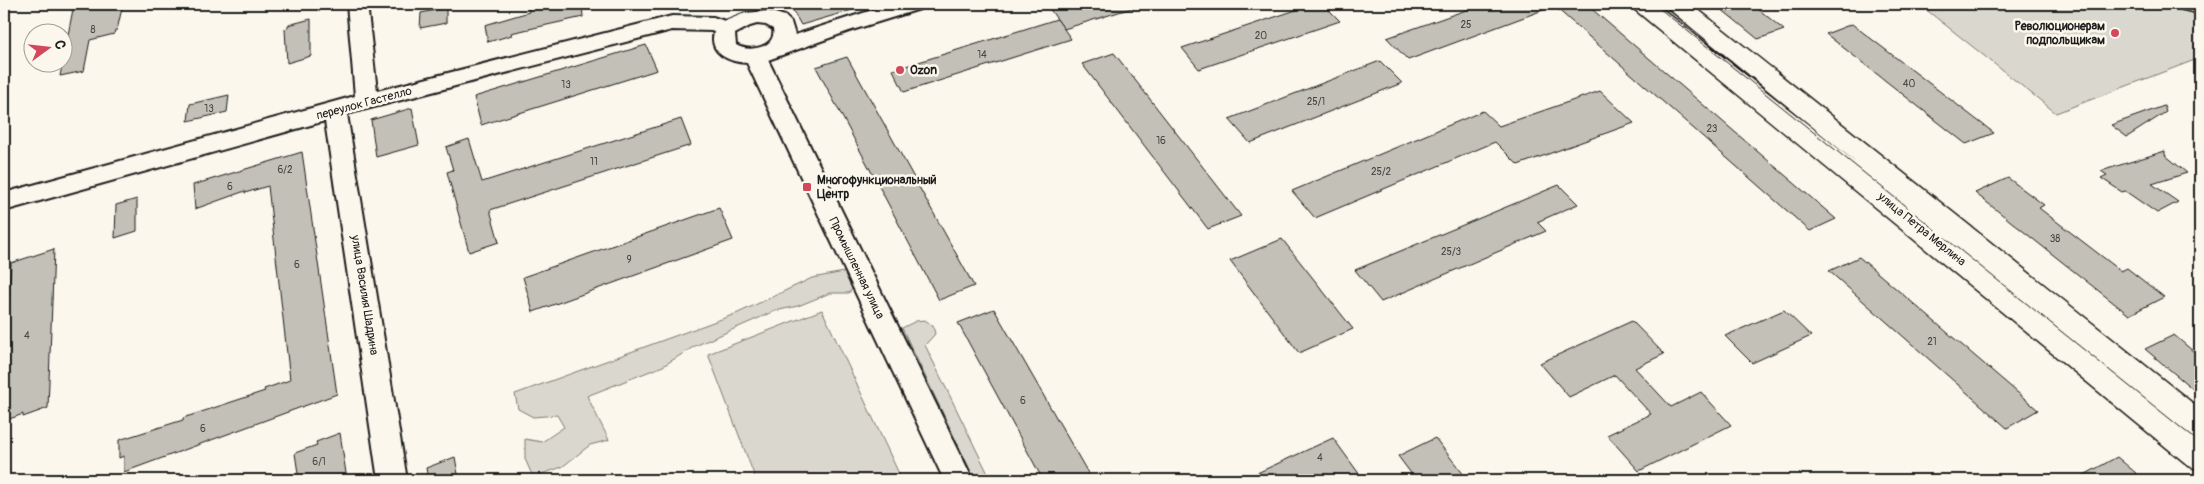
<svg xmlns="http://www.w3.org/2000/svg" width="2204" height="484" font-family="Pangolin,sans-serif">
  <rect width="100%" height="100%" fill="#fbf7ec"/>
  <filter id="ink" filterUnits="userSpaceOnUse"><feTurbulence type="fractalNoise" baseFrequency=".02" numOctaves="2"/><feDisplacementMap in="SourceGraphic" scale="10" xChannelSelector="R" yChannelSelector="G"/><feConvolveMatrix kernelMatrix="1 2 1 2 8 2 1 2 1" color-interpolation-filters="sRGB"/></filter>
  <g filter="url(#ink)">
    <g fill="#dad7ce" stroke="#7b7a75">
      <path d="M1919,4h234l47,11v43l-144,55z"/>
      <path d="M844,272l10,14 -5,7h-19l-32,13 -23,5 -80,35 -32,20 -76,30 22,44 -19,5 -28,22 -29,10 -8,-18v-20l17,3 22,-15 -7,-12 -24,2 -15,-8 -3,-15 223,-81 74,-35z"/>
      <path d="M822,310l80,170h-146l-48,-126z"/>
      <path d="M925,320l8,6 2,8 -10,11 66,135h-16l-73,-152 14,-7z"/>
    </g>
    <g fill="#c3c0b8" stroke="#1c1c1c">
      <path d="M74,4h49l-6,26h-2l-1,4 -24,6 -6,31 -24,5z"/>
      <path d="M528,4h54l1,13 -72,16 1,2 -24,7 -3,-17 44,-13z"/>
      <path d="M789,4h69l1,4 -58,17z"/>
      <path d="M1064,4h70l1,3 -71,22 -15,-21z"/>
      <path d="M1314,4h9l17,17 -141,48 -17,-21z"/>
      <path d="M1483,4h103l250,215 -26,12 -256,-225 -146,54 -21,-22z"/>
      <path d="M1715,4h37l32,26 -26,9z"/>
      <path d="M446,8v15l-26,5 1,-15z"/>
      <path d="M311,19v37l-24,7 -2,-34 3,-1v-3z"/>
      <path d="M1057,19l14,20 -167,53 -11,-22z"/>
      <path d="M1852,24l142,109 -28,11 -140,-110z"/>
      <path d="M646,45l11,25 -176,55 -7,-28z"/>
      <path d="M1114,53l127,163 -33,13 -126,-165z"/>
      <path d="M847,57l127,229 -35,14 -123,-233z"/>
      <path d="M1380,61l22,22 -152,60 -21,-24z"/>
      <path d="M1600,91l34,32 -116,42 -23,-23 -180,76 -23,-27 191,-80 16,15z"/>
      <path d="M229,95l-2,17 -39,9 2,-17z"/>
      <path d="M2164,106l2,6 -39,25 -16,-12z"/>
      <path d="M412,108l7,37 -43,12 -5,-37z"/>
      <path d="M681,119l10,26 -201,65 9,32 -30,10 -22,-80 6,-2 -7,-23 23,-8 13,43z"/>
      <path d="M2165,151v4l22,18 -35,11 26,18 -21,11 -32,-22 -3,1 -21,-14 6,-3 -6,-4z"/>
      <path d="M302,152l35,242 -213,78v-16l-5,2v-18l64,-20v-2l82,-27 -1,-2 26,-9 -22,-194 -23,7v-2l-50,18 -2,-24z"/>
      <path d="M2008,178l36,27 -5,3 82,63 6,-3 37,29 -35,18 -154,-122z"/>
      <path d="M1559,185l19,19 -41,18 9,9 -165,71 -26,-32z"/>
      <path d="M137,199v32l-22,7 1,-33z"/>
      <path d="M719,208l14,32 -200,72 -10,-35z"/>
      <path d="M1282,239l71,90 -54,24 -69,-92z"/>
      <path d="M54,249l-6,159 -25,9v-3l-19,7v-39l7,-119z"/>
      <path d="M1859,257l179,153 -31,18 -178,-157z"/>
      <path d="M994,309l98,171h-49l-85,-157z"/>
      <path d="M1784,310l27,26 -59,27 -27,-27z"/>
      <path d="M1632,321l32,33 -29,14 36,39 30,-15 30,33 -92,46 -32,-36 44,-21 -36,-39 -46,22 -29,-34z"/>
      <path d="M2174,335l26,22v38l-55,-46z"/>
      <path d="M340,433l7,47h-48l-4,-27 22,-8 -1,-3z"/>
      <path d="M1333,438l27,37 -10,5h-108z"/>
      <path d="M1435,438l33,42h-52l-18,-24z"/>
      <path d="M455,457l4,23h-31l-2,-12z"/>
      <path d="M2117,457l27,23h-69z"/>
    </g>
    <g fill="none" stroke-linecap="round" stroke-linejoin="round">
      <g stroke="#1c1c1c" stroke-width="4">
        <path id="minor" d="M347,4h20l10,87 295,-75 41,1 12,4 20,-8 23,-2 17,5 6,6 4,13 96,-31h32l-3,5 -71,22 -81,29 205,420h-29l-197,-417c-17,-1 -39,-9 -33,-31l-3,-1 -39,-1 -325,84 60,366h-29l-53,-359 -321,90v-18l351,-97zM757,24l9,1 7,4c4,19 -25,24 -37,16l-1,-11 15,-8z"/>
      </g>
      <g stroke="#1c1c1c" stroke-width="3">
        <g id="major">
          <path d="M1630,4h26l202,160 -189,-155 -4,-5h26l509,405v61l-11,-4 -555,-457z"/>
          <path d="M2176,4h24v10l-20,-5z"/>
        </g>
      </g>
      <use href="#minor" fill="#fbf7ec" fill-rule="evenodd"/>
      <use href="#major" fill="#fbf7ec" fill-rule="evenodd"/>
      <path stroke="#1c1c1c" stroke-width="1" d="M1654,4l546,439"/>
    </g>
  </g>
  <g fill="#d1495b" stroke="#fbf7ec" stroke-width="2">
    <circle cx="2115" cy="33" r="5"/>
    <circle cx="900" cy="70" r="5"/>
    <rect x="802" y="182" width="10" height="10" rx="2.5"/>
  </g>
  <g text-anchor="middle" stroke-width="5" stroke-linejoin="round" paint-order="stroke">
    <g font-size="10" fill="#464543">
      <text x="1466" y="28">25</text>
      <text x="93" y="33">8</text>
      <text x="1261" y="39">20</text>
      <text x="982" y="58">14</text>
      <text x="1909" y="87">40</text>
      <text x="566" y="88">13</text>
      <text x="1316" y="105">25/1</text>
      <text x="209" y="112">13</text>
      <text x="1712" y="132">23</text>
      <text x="1161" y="144">16</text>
      <text x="594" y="165">11</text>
      <text x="285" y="173">6/2</text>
      <text x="1381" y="175">25/2</text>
      <text x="230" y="190">6</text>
      <text x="2055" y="242">38</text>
      <text x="1451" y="255">25/3</text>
      <text x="629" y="263">9</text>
      <text x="297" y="268">6</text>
      <text x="27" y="339">4</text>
      <text x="1932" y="345">21</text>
      <text x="1023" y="404">6</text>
      <text x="203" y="432">6</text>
      <text x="1320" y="461">4</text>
      <text x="319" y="465">6/1</text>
    </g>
    <g font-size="12" font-weight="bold" fill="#1c1c1c" stroke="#fbf7ec" text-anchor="start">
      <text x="2105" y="30" text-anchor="end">Революционерам<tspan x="2105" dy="14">подпольщикам</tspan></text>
      <text x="910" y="74">Ozon</text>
      <text x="817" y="184">Многофункциональный<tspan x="817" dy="14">Центр</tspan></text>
    </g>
    <g font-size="12" fill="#1c1c1c" stroke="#fbf7ec">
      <text transform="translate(364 103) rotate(-15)" y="4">переулок Гастелло</text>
      <text transform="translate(1922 229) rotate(39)" y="4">улица Петра Мерлина</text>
      <text transform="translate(857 268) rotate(64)" y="4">Промышленная улица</text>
      <text transform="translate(365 295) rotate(81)" y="4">улица Василия Шадрина</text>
    </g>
  </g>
  <rect width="2204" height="484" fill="none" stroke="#fbf7ec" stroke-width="20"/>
  <rect x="10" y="10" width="2184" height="464" fill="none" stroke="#1c1c1c" stroke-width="2" filter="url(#ink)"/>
  <g transform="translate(48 48) rotate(75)"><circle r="24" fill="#fbf7ec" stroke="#a29f99"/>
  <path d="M0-4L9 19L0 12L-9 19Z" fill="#d1495b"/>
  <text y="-8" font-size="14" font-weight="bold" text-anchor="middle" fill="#1c1c1c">С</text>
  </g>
</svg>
